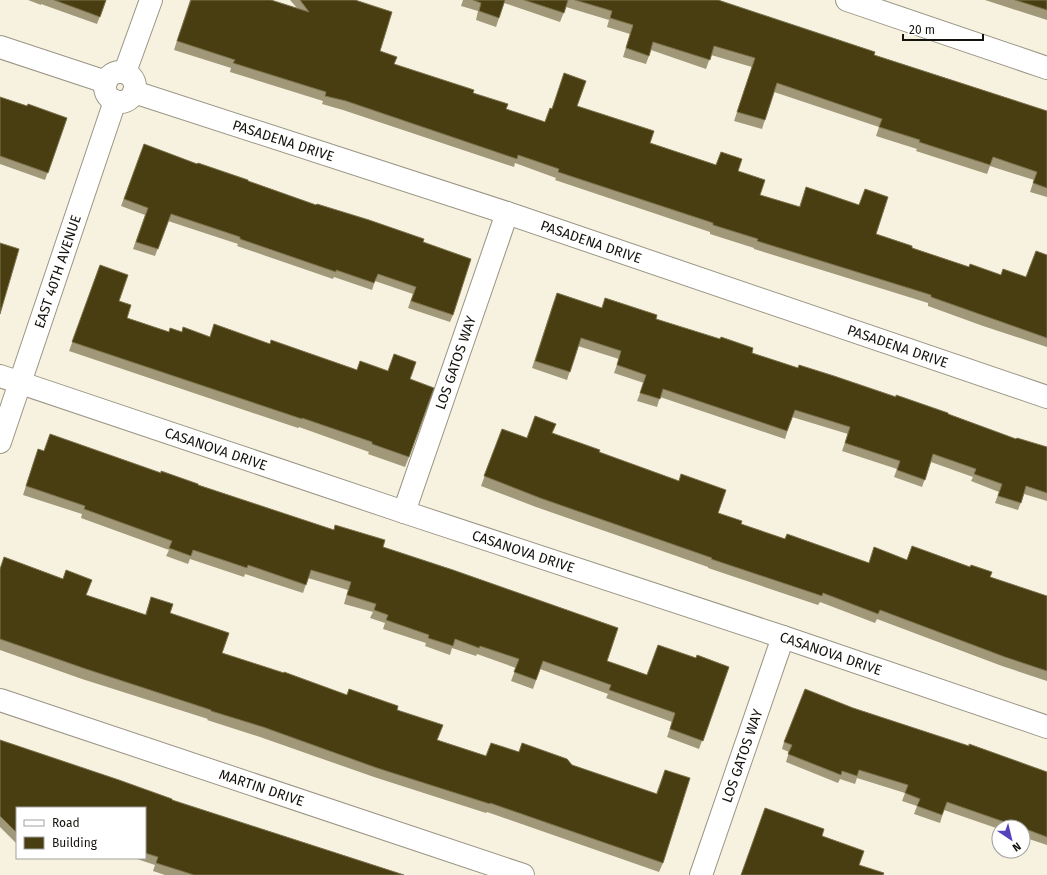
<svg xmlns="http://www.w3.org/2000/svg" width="1047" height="875" font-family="'Fira Sans',sans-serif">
  <rect width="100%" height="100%" fill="#f7f2e0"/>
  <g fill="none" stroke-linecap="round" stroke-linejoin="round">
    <g stroke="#9a9584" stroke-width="24">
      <g id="street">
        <path d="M847,0l200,68"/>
        <path d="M0,47l106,35"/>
        <circle cx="120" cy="87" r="15"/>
        <path d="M125,72l26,-72"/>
        <path id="s1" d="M134,92l373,121 540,184"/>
        <path id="s2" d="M0,376l404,136 379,125 264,90"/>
        <path id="s3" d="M0,442l115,-341"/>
        <path id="s4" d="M404,512l103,-299"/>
        <path id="s5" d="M0,700l523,175"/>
        <path id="s6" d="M701,875l82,-238"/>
      </g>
    </g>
    <use href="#street" stroke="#fff" stroke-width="22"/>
  </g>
  <g fill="#a09878">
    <path d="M28,0h78l-9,24 -56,-20v1z"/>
    <path d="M190,0l107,8 -7,-8h65l25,51 14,13 79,29 33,16 39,13 7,-13 25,-3 73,37 66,22 22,6 22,24 39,12 7,-20 70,47 36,14 57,19 32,8 25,2 21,-22v92l-64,-21 -55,-20v-3l-174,-54v-1l-44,-14v-2l-155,-52 1,-2 -41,-15 -1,4 -171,-57 -21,-6 1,-3 -93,-29 1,-4 -57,-18z"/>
    <path d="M463,0h255l156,55 173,56v86l-17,-5 4,-12 -44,-14 -3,8 -71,-23 1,-2 -41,-13 3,-9 -105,-35 -12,37 -28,-8 18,-54 -41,-12 -5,14 -55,-19 -5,14 -23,-7 7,-23 -23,-7 2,-7 -43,-13 -6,15 -56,-19 -8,24 -20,-7 2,-9 -17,-5z"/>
    <path d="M985,0h62v20z"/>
    <path d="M0,97l27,9 40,12 -22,62 -45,-16z"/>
    <path d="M144,144l53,20 226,78 30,73 -3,7 -42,-14 5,-14 -38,-13 -3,9 -38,-13 -1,2 -96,-33 1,-2 -70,-23 -13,35 -22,-7 12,-34 -24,-9z"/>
    <path d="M100,265l19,36 8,17 42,14h13l28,5 60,7 87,26 53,9 -1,78 -4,10 -37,-13 1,-2 -70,-25 -1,1 -229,-77z"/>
    <path d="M605,298l51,21 96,34 46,15 98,29 52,17 68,25 31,8v54l-23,-7 -6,16 -23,-7 4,-11 -28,-11 2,-4 -42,-15 -9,25 -28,-10 3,-8 -55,-18 6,-17 -56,-17 -7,22 -125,-42 -3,10 -20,-6 7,-18 -30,-10 5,-14 -41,-13 -11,34 -35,-12 22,-67 48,7z"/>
    <path d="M502,429l25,9 25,-5 47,19 142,72 44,15 84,24 38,-3 83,17 57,19v85l-45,-15 -125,-47 -2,4 -55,-21 -2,3 -110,-37v-1l-172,-60 -55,-21z"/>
    <path d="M44,451l117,22 37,12 185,62 224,114 40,14 49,-17 33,9 -30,82 -32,-12 5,-15 -66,-24 2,-4 -68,-25 -7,20 -22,-8 5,-13 -39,-14 -1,2 -24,-8 -2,7 -25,-9 1,-3 -43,-14 2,-6 -15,-5 3,-6 -29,-8 4,-14 -40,-12 -5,15 -58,-19 -1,3 -54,-18 -2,5 -22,-8 3,-6 -88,-32 1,-4 -59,-19 12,-37z"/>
    <path d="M0,569l86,26 59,20 6,-18 19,16 52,40 125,42 50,15 40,30 49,16 33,-4 53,13 84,29 9,-24 -2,93 -4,9 -172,-60 -1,1 -112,-36 -114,-40 -53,-17 1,-1 -126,-40 -82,-29z"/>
    <path d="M853,708l194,64v73l-24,-8v-10h-24v2l-55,-19 -4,13 -26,-9 3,-8 -15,-5 3,-8 -48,-15 -2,6 -15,-5 -2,4 -52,-21 3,-10 -7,-3 2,-7z"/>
    <path d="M0,740l172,60 232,75h-239l-12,-4 2,-6 -21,-7h11v-50h-128v36l-17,-17z"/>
  </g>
  <g fill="#493e11" stroke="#7d744f">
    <path d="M54,0h52l-6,17z"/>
    <path d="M191,0h80l38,12 -9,-12h55l37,12 -12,39 17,6 -3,7 80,26 -1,3 35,11 -2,5 39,13 5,-14 2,1 12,-36 22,8 -9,25 77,25 -4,12 66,22 5,-13 21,7 -4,12 27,9 -5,15 40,12 6,-20 53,18 6,-16 23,8 -12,37 36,12v2l57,19 1,-3 31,11 2,-6 23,8 10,-26 11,4v83l-116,-41v-2l-174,-54 1,-2 -45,-14v-2l-155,-51 1,-3 -41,-14 -1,4 -171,-58 -21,-5 1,-4 -93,-29 2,-3 -58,-19z"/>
    <path d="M473,0h32l-6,18 -20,-7 2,-8z"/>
    <path d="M524,0h44l-4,13z"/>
    <path d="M575,0h143l157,52 -1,3 173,56v77l-14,-5 4,-11 -44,-15 -3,8 -71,-23 1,-2 -41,-13 3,-8 -105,-36 -12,37 -28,-8 18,-54 -41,-12 -4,14 -57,-18 -4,14 -23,-8 7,-23 -23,-7 2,-7z"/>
    <path d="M1015,0h32v10z"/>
    <path d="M0,97l27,9 1,-2 39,14 -19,55 -48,-17z"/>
    <path d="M144,144l53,20 1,-1 50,17v1l68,24 1,-1 52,16 55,19 -1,3 48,17 -18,56 -42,-14 5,-14 -38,-13 -4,9 -38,-13v2l-96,-33v-2l-69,-23 -13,35 -22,-7 12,-34 -24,-9z"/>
    <path d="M0,243l19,6 -19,65z"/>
    <path d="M100,265l28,10 -9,26 12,4 -4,13 42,14 1,-4 12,4 1,-5 27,10 4,-13 56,20 1,-4 86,30 3,-9 28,10 6,-17 22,8 -6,17 24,9 -25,69 -37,-13v-2l-70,-24v1l-230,-77z"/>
    <path d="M557,293l45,15 3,-10 52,17 -1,4 64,20 1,-2 32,11 -1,5 46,15 1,-3 35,11 62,21v-2l52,18v1l68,25 1,-1 30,9v46l-21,-7 -5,17 -23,-7 4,-12 -28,-10 2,-5 -43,-15 -8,26 -28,-10 3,-9 -55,-18 5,-16 -55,-17 -8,21 -124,-42 -3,10 -20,-6 6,-18 -29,-10 4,-14 -40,-13 -11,34 -35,-11z"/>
    <path d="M535,416l21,8 -4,9 48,17 -1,2 80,29 2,-7 45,16 -8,23 24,8 -1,3 44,15 2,-5 82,29 5,-16 33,13 5,-14 58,21 1,-2 21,7 -2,5 57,19v75l-42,-14 -125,-47 -2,4 -55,-21 -1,3 -111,-37 1,-1 -172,-60 -56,-22 18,-47 25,9z"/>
    <path d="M50,434l111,39v-2l37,13v1l136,45 1,-5 50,15 -2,7 70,23 165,58 -11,33 40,14 11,-30 38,13 1,-3 32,12 -26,74 -33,-12 5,-16 -66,-23 2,-5 -68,-24 -7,19 -22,-8 5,-13 -39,-13 -1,2 -24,-9 -2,7 -25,-8 1,-3 -43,-15 2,-5 -14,-5 2,-6 -29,-9 4,-13 -40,-12 -5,15 -58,-20 -1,3 -54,-18 -2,6 -22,-8 3,-7 -88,-32 1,-3 -59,-20 12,-37 6,2z"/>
    <path d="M4,557l59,22 3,-9 26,10 -6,15 60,20 5,-18 22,7 -3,9 59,20 -7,20 62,20v-1l63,23 2,-6 49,17 -1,4 46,15 -6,15 49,16 5,-13 28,9 3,-9 45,16 5,6 85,29 8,-24 25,8 -27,85 -173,-60v1l-113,-36 -114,-41 -52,-16v-1l-125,-41 -86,-30v-70z"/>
    <path d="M805,689l48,19 116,38v-2l78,28v65l-24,-9v-1h-4l-72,-25 -5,13 -25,-9 3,-7 -15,-6 3,-8 -49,-15 -2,6 -15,-5 -1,4 -53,-21 4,-9 -8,-3z"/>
    <path d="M0,740l119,40 53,19v1l232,75h-210l-38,-12 2,-6 -13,-4v-45h-128v25l-17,-17z"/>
    <path d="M765,808l59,21 -2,7 42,15 -5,14 25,8 -1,2h-142z"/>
  </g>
  <g text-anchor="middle" stroke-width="4" stroke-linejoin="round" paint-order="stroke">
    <g font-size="14" fill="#15130d" stroke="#fff">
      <text dy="5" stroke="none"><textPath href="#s1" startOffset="157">PASADENA DRIVE</textPath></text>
      <text dy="5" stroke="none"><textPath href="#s1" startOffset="481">PASADENA DRIVE</textPath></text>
      <text dy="5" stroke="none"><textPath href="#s3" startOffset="180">EAST 40TH AVENUE</textPath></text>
      <text dy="5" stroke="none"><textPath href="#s1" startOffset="805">PASADENA DRIVE</textPath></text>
      <text dy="5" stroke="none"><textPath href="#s4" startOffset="158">LOS GATOS WAY</textPath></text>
      <text dy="5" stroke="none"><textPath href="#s2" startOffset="228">CASANOVA DRIVE</textPath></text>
      <text dy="5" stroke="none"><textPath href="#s2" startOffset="552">CASANOVA DRIVE</textPath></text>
      <text dy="5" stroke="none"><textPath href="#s2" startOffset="876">CASANOVA DRIVE</textPath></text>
      <text dy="5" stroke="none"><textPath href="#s6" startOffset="126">LOS GATOS WAY</textPath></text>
      <text dy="5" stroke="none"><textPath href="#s5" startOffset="276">MARTIN DRIVE</textPath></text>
    </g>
  </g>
  <rect x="16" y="807" width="130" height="52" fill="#ffffff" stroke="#a1a19e"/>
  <rect x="24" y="820" width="20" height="6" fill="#ffffff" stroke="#a1a19e"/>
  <text x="52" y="827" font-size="12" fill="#15130d">Road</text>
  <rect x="24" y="837" width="20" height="12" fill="#493e11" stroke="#a1a19e"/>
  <text x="52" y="847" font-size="12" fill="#15130d">Building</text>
  <g transform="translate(1011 839) rotate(145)"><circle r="19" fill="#ffffff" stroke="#a1a19e"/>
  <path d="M0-3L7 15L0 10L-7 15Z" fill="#5444bc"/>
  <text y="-6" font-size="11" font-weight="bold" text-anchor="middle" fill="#15130d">N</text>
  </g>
  <path d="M903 34v6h80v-6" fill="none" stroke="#15130d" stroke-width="2"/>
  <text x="909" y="34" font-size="12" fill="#15130d" stroke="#ffffff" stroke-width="3" paint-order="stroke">20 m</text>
</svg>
